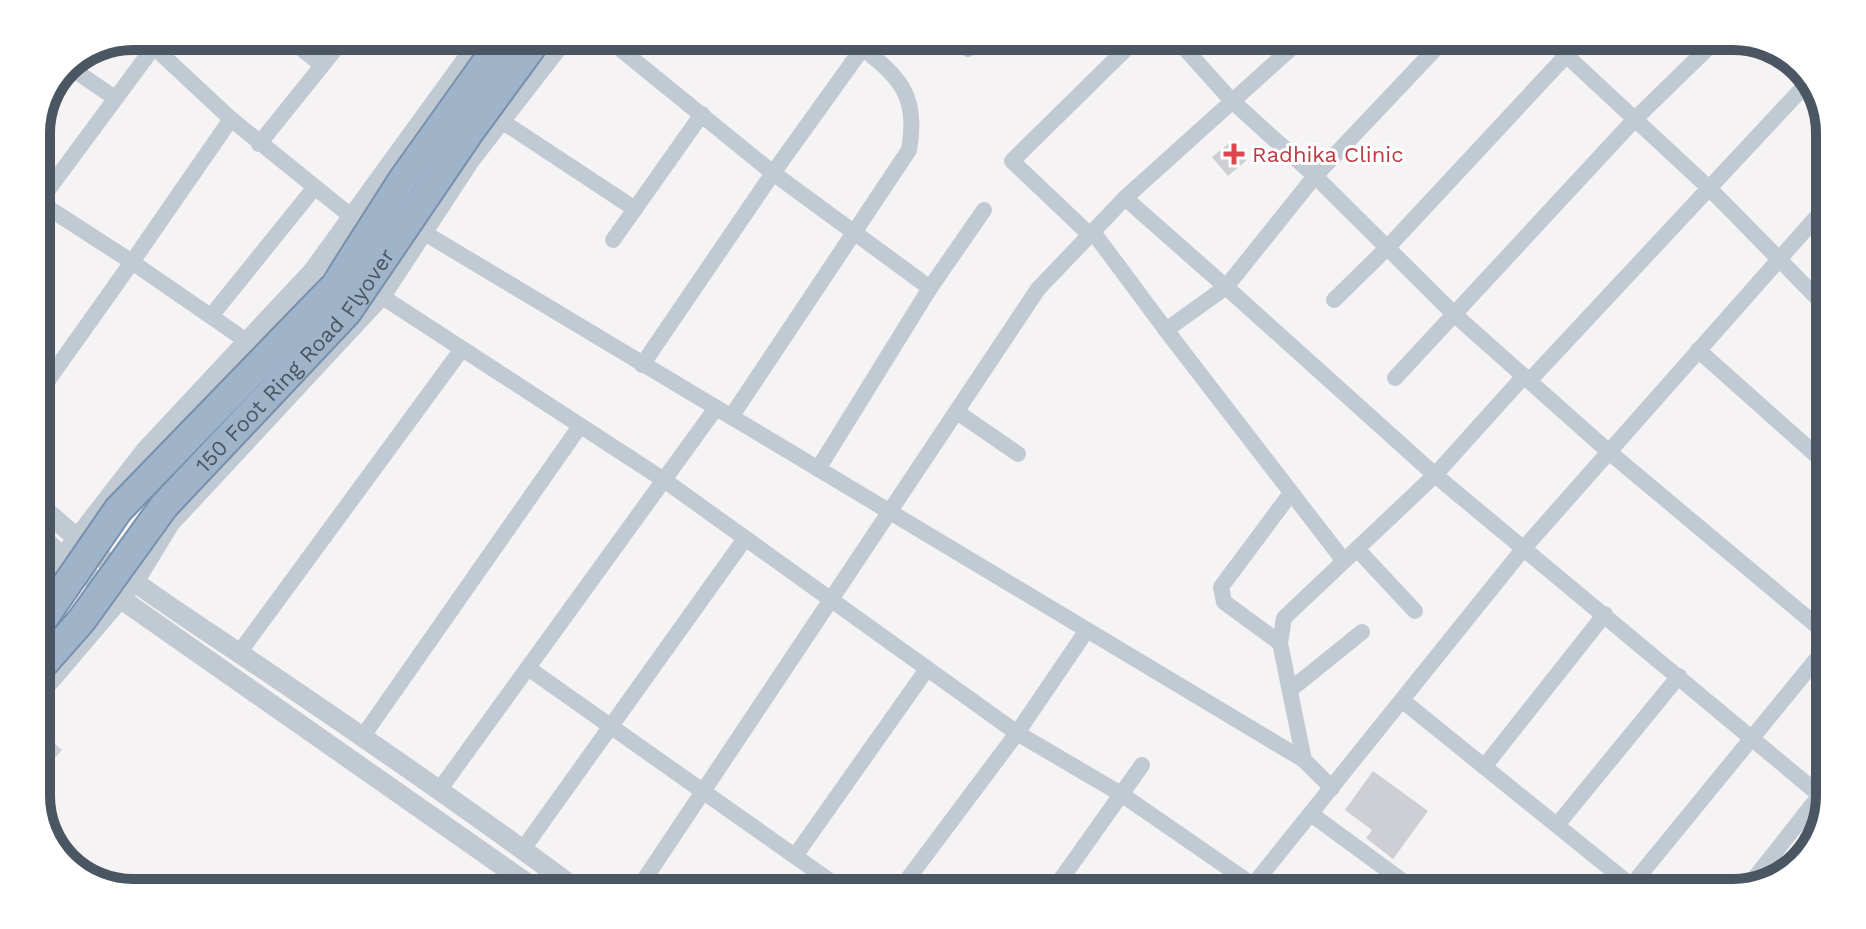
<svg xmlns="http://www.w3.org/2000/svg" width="1866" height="929" font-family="'Work Sans',sans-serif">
  <rect width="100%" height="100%" fill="#f5f3f3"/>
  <g fill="#cdcfd5">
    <path d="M1233,140l15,19 -20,17 -16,-19z"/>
    <path d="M36,727l26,23 -22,24 -4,-3z"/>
    <path d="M1373,771l55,40 -35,48 -27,-21 6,-8 -27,-20z"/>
  </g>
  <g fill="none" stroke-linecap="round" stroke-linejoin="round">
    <g stroke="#c1cad2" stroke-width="16">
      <path d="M142,36l89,83 121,98"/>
      <path d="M287,37l35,28"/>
      <path d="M608,39l165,134 89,-124"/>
      <path d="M1179,42l52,58 84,76 140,139 154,137 214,179"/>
      <path d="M1554,44l155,144 118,120"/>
      <path d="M968,49l9,-8"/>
      <path d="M65,64l50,34"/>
      <path d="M500,120l135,89"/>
      <path d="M259,144l86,-107"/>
      <path d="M1125,198l101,89 89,-111 125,-132"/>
      <path d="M36,200l96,62 99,-143"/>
      <path d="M36,206l117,-158"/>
      <path d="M423,232l881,528"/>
      <path d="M1093,232l73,98"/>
      <path d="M1090,235l-78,-74 121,-119"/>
      <path d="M613,240l89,-126"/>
      <path d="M930,288l54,-78"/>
      <path d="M381,296l283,184 353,253 104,61 132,91"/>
      <path d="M1334,300l53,-52 189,-203"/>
      <path d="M211,316l104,-129"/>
      <path d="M1698,350l127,113"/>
      <path d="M642,365l131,-192 157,115 -112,181"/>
      <path d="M1395,378l241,-260 75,-73"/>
      <path d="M1529,381l283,-303"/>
      <path d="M36,397l96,-135 116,80"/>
      <path d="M957,412l61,42"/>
      <path d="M731,417l178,-267c11,-60 -14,-76 -57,-110"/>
      <path d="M1357,549l58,62"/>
      <path d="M1344,561l-178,-231 60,-43 209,188 386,321"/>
      <path d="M1280,643l-56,-41 -3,-15 70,-94"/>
      <path d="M239,653l223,-304"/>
      <path d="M528,668l312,220"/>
      <path d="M1290,690l72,-58"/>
      <path d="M1403,701l235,190"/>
      <path d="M363,736l217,-310"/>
      <path d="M1484,767l121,-153"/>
      <path d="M1332,788l-28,-28 -24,-117 4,-25 151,-143 89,-99"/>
      <path d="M440,789l276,-381"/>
      <path d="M1311,814l105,77"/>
      <path d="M1557,825l122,-149"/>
      <path d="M523,849l221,-309"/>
      <path d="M795,856l132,-187"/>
      <path d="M640,886l398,-597 87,-91 172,-155"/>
      <path d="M901,888l116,-155 70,-103"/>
      <path d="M1054,889l88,-124"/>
      <path d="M1746,889l74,-94"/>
      <path d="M1249,890l275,-342 305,-345"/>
      <path d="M1626,892l197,-241"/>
    </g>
    <g stroke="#c1cad2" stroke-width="20">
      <path d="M36,502c68,64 147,113 224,165 105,71 210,143 312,219"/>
      <path d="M36,532l28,27 467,327"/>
      <path d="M36,592l109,-141 168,-180 169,-233"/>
      <path d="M36,697l98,-115 36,-59 211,-227 89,-136 94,-121"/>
    </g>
    <g stroke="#7690ad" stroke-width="32" stroke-linecap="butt">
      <g id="trunk-bridge">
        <path d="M36,629l82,-119 217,-224 67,-105 102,-143"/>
        <path id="s1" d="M36,672l45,-51 83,-115 183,-194 123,-181 68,-93"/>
      </g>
    </g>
    <use href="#trunk-bridge" stroke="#9fb4c9" stroke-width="28"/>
  </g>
  <path fill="#e0444e" stroke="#fff" stroke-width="3" d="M1230 142h8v8h8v8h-8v8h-8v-8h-8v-8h8z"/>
  <g text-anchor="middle" stroke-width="6" stroke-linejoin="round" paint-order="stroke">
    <g font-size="22" fill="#be3a42" stroke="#fff" text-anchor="start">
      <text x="1252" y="162">Radhika Clinic</text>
    </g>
    <g font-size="22" fill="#4a5661" stroke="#fff">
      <text dy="8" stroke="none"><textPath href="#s1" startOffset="406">150 Foot Ring Road Flyover</textPath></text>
    </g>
  </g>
  <path d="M0 0H1866V929H0ZM133 50H1733A83 83 0 0 1 1816 133V796A83 83 0 0 1 1733 879H133A83 83 0 0 1 50 796V133A83 83 0 0 1 133 50Z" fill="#fff" fill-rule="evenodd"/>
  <path fill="none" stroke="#4a5661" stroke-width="10" d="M133 50H1733A83 83 0 0 1 1816 133V796A83 83 0 0 1 1733 879H133A83 83 0 0 1 50 796V133A83 83 0 0 1 133 50Z"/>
</svg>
